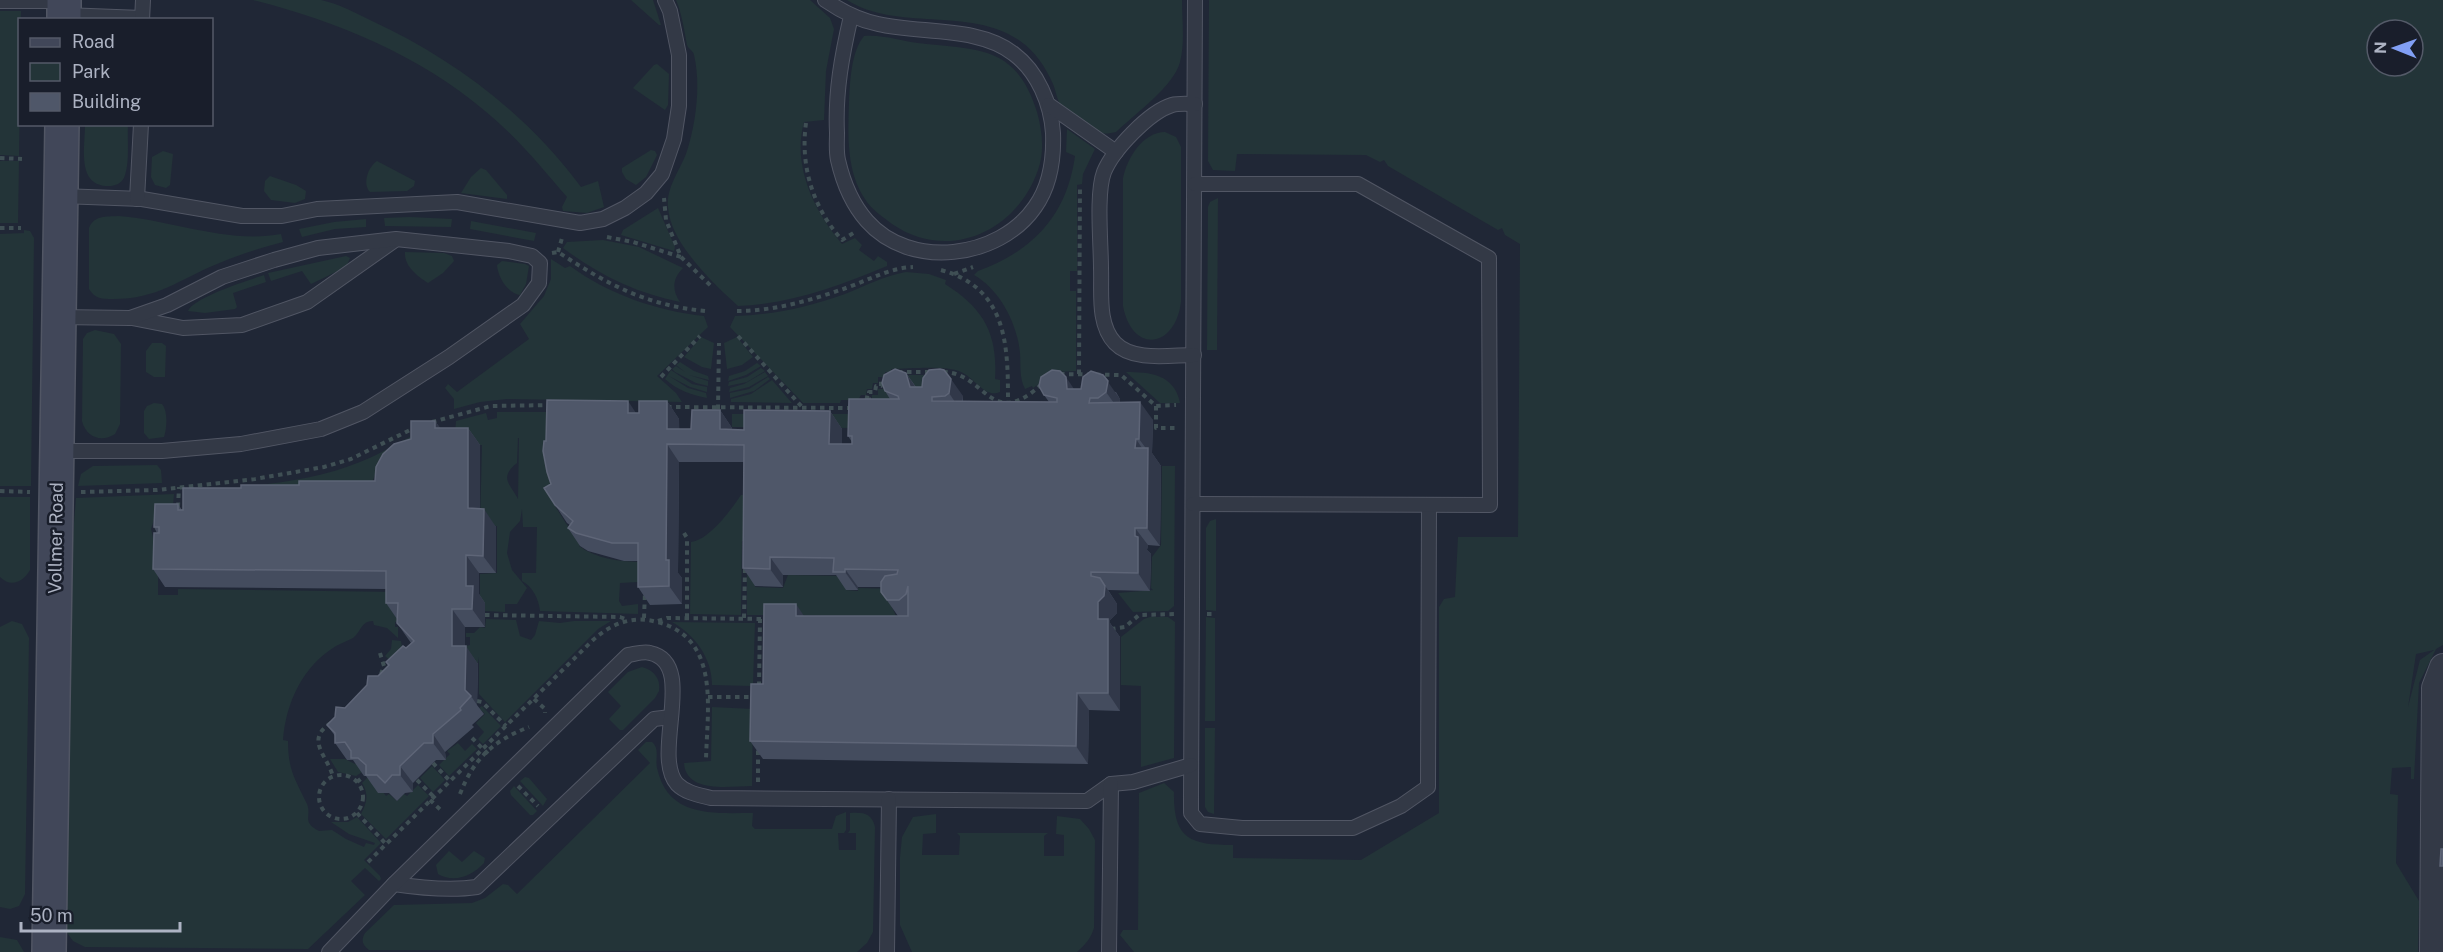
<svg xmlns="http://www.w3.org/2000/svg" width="2443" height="952" font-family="'Public Sans',sans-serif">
  <rect width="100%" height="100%" fill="#202736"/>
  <g fill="#233438" fill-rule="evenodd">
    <path d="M253,0c22,0 47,0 68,0 18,4 35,13 51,21 82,38 155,93 209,166l17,-6 6,26 -17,6 -24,-2 -1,-4 5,-10c-26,-30 -51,-61 -82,-86 -66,-56 -149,-90 -232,-111z"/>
    <path d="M631,0h22l8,25h-2z"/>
    <path d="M676,0h134l20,18 4,11 -8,42 -2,49 -20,2c-12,44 10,89 38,122l13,-6 7,7 -3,5 15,11 4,-5 9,6v4c-48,20 -96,38 -149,40 -25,-23 -68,-63 -70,-99 -2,-20 13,-38 19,-56 9,-28 14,-67 7,-96 -1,-5 -6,-6 -7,-10 -3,-16 -5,-31 -11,-45z"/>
    <path d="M847,0h335c0,20 3,43 -2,62 -6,24 -45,52 -64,70 -5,1 -12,3 -18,0 -6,-3 -33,-21 -37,-26 -4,-6 -5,-15 -8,-22 -7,-16 -18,-33 -33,-43 -49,-35 -123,-9 -173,-41z"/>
    <path d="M1209,0h1234v645l-7,4 -17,34 -5,96h-3v-12l-19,1 -2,26 8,1 -2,68 23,38 -1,51h-1284l-14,-17 3,-5h15l1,-137 25,-10 10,9c-1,47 16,53 59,53v13l128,2 78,-47v-206l5,-8 11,-2 3,-60h60l2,-293 -15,-9 -3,-7 -4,2 -110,-64 -4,-6 -4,2 -14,-7 -129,-1 -2,17 -22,-1 -5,-9zM2377,30h36v36h-36zM2434,650l-14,10 -12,47 8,-53z"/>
    <path d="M0,11h21l-2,145 -19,-1z"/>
    <path d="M864,36c17,-2 38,5 54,7 61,7 98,2 119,69 5,18 8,39 1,58 -21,61 -89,93 -146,54 -9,-7 -21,-15 -27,-25 -19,-28 -17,-65 -16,-97 1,-20 2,-50 15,-66z"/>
    <path d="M657,64l12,10 -1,31 -3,5 -32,-22 21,-23z"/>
    <path d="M85,125h43c-1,15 2,35 -3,50 -2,7 -7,10 -14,11 -35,2 -26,-38 -26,-61z"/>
    <path d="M1067,129l28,20 -12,25 -1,10 -5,1v86h-7v20h6v80l-20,1 -23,16 -1,-2 -7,3c-6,-12 -4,-23 -5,-36 -3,-30 -20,-63 -46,-78l4,-4c55,-20 89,-56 97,-115l-9,-4z"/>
    <path d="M1165,132l11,5 5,10v155c-6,47 -49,52 -58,4v-128c4,-20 20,-46 42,-46z"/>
    <path d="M651,150l4,1 2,4 -11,22 -10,8 -10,-6 -4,-7v-4z"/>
    <path d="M163,151l10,3 -3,31 -4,3 -11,-3 -4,-8 1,-20z"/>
    <path d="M0,161h19l-1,62h-18z"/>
    <path d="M377,161l38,20 -1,5 -7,5 -37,1c-8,-8 -2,-25 7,-31z"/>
    <path d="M481,168l5,2 21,25v4l-46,-6 10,-16z"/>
    <path d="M270,176l26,9 10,6 -1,8 -10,4 -24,-3 -7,-9 1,-10z"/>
    <path d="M1218,198l-1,152h-10l1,-143 2,-5z"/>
    <path d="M658,208l17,39 -1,4 -53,-16 2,-5z"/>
    <path d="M118,216c54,4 109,28 163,18l2,8c-23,6 -45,13 -66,22 -39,16 -59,35 -104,35 -11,0 -18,0 -24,-10v-61c5,-13 17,-11 29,-12z"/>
    <path d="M410,217l42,2 -1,8 -66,-1 -1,-8z"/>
    <path d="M366,219v8l-31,2 -33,8 -3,-8 35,-7z"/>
    <path d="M471,221l65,12 -2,8 -64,-12z"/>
    <path d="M24,230l6,1 4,7 -3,248h-31v-252l24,-1z"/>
    <path d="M603,240l36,7 44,21c-11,11 -11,22 -3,34 -44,-9 -81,-27 -117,-54l4,-6z"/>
    <path d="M405,252l39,1 8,3 2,5 -11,12 -15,10c-11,-7 -24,-17 -23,-31z"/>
    <path d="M346,256l4,2 -3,7 -9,6 -27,13 -9,-13 -31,10 -3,-8z"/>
    <path d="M551,259l14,9 5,-2c38,28 87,45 134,50l4,11 -51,49 19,17 6,9 -175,-3 -27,3 -26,7v-10l-9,-11 3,-4 9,8 72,-53 -9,-15 24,-28 7,-17z"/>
    <path d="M502,261l23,3 4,2 -3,18 -6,11c-13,-2 -22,-18 -23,-30z"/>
    <path d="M906,272l23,2 17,6 -1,4c38,24 53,49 50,95l5,1v12c-15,7 -26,-15 -39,-20 -16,-7 -51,-3 -70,-3v3h-6v5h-7v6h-5l-1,6h-5l-1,6h-5l-3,5h-17l-1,3h-37l-73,-76 5,-11c38,-1 74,-9 110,-22 20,-8 39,-18 61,-22z"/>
    <path d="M264,275l2,7 -33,11 4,14 -2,2 -30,4 -17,-2c4,-13 61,-31 76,-36z"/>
    <path d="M95,330l19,4 7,10 -1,80 -5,10c-14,9 -29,3 -33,-13l1,-82 4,-6z"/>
    <path d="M701,337l13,6 -3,26 -9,-2 -18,-10z"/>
    <path d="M737,337l16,20 -11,8 -15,4 -3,-26z"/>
    <path d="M152,343h10l4,3 -1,31h-11l-8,-5v-21z"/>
    <path d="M680,362l14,9 14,5 1,4 -20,-5 19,6v5l-12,-3 -21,-11 -3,-3 4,-3 9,6 -9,-7z"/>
    <path d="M757,363l4,3 -15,9 -18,6 1,-5 16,-5z"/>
    <path d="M761,368l4,3 -18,11 -19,4 1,-4 18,-5z"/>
    <path d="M671,370l21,14 15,3v5l-17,-5 -21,-11 19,12 18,5 1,5c-16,-3 -30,-8 -42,-19z"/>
    <path d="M765,372l3,4 -19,11 -20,5 1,-4 14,-4z"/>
    <path d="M1126,372c24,0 48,2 54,31h-20z"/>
    <path d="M896,375h28v17l-31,9 -21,-1v-5h6v-6h6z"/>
    <path d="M768,377l2,2 -16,12 -24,7v-5l19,-4z"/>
    <path d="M772,380l20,23 -61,-1v-3l20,-5z"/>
    <path d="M154,403l8,1c6,7 5,24 2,33l-15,2 -5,-6v-22l3,-5z"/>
    <path d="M497,412h49v48l16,41 -7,5 12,19 17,14 -5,7c18,13 38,15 60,16l-1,20 -18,1 -1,18 3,5 16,-2v10l-98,-3c-1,-12 -8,-25 -18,-30v-8h14l1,-46h-14l-1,-18 -2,12 -10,11 -3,21 5,17 15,18 -10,16h-12v8l-20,-1v-8h-5v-29l17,-1v-47h-17l2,-81h-22l-5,-12 1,-12 30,-8 2,7 9,-2zM518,438h1l-1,61c-7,-14 -20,-21 -1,-36z"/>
    <path d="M732,414h122v14l-122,-1z"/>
    <path d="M421,431l-42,34 -8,20 -150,5c46,-6 95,-10 139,-28 21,-8 41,-21 61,-31z"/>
    <path d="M157,465l4,5 1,13 -84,3 3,-12 12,-8z"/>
    <path d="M1162,466h13l-1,140 -6,5 -35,1 -15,-19 35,-3 -2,-2 1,-31 9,-12z"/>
    <path d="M174,494l-1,12 -19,14 -3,9 7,30v36h20v-6l219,3 1,30h-3v5h3v11l-11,-10 -13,-3 -1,-4c-12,0 -12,11 -20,17 -5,3 -12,5 -17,8 -33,20 -50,56 -53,94l5,1c0,29 7,38 19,63 5,12 -6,18 12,27l13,-1 14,9 18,8 2,-4 8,2 1,-2 -26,-9 -18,-12h17l9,-5 24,26 -17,17 16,16 1,3 -2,2 -14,-13 -14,13 14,14 -57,54 -223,-2 -12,-6 -8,-11 3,-333 8,-99z"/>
    <path d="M741,495h14v46h-13l-1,74 -51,-1 1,-72c18,-2 40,-32 50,-47z"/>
    <path d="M0,497h30v73c-7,12 -19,18 -30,7z"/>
    <path d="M1216,519v92l-10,-1v-82l4,-7z"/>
    <path d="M747,549l8,1v37l28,1 5,-13 57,1 1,14 12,1v-3l41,1 -8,16 5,11 -149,-1z"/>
    <path d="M1150,617h18l7,5 -1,136 -33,9v-81l-20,-1v-48l23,-18z"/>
    <path d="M1206,617l9,1v103h-10z"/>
    <path d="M486,619l30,1 4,16 11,4 4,-5 4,-14 21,2 14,-2h37l-13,8 -93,93 -26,-28v-37l-1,6h-12v-17l4,-1v-8h-4v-4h8l6,-6 5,1z"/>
    <path d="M12,621l10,3 7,14 -4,256 -6,12 -9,3 -10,-2v-280z"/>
    <path d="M672,622l83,1 -2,61 -2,2 -39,-1c0,-27 -17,-50 -40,-63z"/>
    <path d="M392,640l9,1 2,11 -12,9 -6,-5 6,-7z"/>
    <path d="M642,667c12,3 19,12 17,24l-4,7 -32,32h-3l-11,-11 12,-13 -13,-14 20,-20z"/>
    <path d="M482,706l19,20 -18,18 -5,-5 6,-7 -8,-9 9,-9 -6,-6z"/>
    <path d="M712,707l41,2 -1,77c-22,0 -66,8 -68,-23l27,-2z"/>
    <path d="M1205,728h10l-1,86 -6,-2 -3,-5z"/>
    <path d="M646,742h6c8,7 3,16 5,26 11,50 56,45 96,45l-1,13 3,3h77l4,-13 10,-4v18l-2,3h-6l1,17h17v-17h-8l2,-3v-17c13,-1 22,0 25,14l-2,105 -6,11 -10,9 -488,-2c-7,-5 -8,-10 -4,-17l29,-28 78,-2 13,-5 18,-14 5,1 9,9 133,-131 -12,-13z"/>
    <path d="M458,743l7,8 7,-7 5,5 -28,27 -10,-11 11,-11 -3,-3z"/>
    <path d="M330,759h15l10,5 3,-2 7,8 -9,6 -18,-4z"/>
    <path d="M432,766l13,14 -12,12 -13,-14z"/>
    <path d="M370,775l16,21 3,-2 8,7 7,-7 3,2 11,-11 11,11 -43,43 -25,-25c6,-11 8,-20 1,-31z"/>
    <path d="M525,777l4,1 18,21 -4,7 -23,-25z"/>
    <path d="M514,786l23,25 -4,4h-3l-19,-20 -1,-4z"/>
    <path d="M936,814v19l-13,1 -1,21h37l1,-19 -3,-3h91l-4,3v20h20v-21l-8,-1 1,-18 23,3 9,10 6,11 -1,88c-3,10 -9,17 -17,24h-165l-12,-27v-68l2,-20 11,-20z"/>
    <path d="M449,851l13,11 12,-11 11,7 -1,5c-11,12 -29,21 -46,11l-2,-9z"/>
    <path d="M0,937l17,3 7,12h-24z"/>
  </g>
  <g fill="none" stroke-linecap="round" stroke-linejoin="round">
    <g stroke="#515664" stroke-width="16">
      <g id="lane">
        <path d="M825,0c16,11 33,20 53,24 42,10 101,2 136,30 24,18 37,50 39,79 1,26 -3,53 -18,74 -36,52 -125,63 -168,14 -15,-17 -24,-39 -29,-61 -2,-9 -1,-18 -1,-27 -2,-41 5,-78 14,-117"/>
        <path d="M1195,0l-4,798v15l9,11 42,4h111l48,-22 27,-19 1,-282"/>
        <path d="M0,1h64"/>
        <path d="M64,15l78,3"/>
        <path d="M142,20l1,-20"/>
        <path d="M1049,105l67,47"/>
        <path d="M61,196l81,3 100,17h40l35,-7 140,-7 123,21 23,-4 22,-11 21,-15 16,-19 12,-35 5,-33v-51l-9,-44 -5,-11"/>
        <path d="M137,199l4,-75"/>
        <path d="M132,318l51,10 59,-3 65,-23 88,-62"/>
        <path d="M1194,355c-24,0 -61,7 -79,-12 -18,-19 -13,-51 -14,-75 0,-24 -5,-75 3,-96 9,-22 45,-60 68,-67 7,-2 16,-1 23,-1"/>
        <path d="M57,451h105l79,-7 80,-15 42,-17 86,-55 74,-52 16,-22 1,-20 -8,-7 -23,-5 -113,-12 -78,9 -44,12 -52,17 -55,28 -37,13 -71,-1"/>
        <path d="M1193,504l297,1 -1,-247 -131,-74h-163"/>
        <path d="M394,884c27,4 56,7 83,3l177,-168 17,-2"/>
        <path d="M329,952l65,-68 234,-229c7,-1 16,-4 22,-2 48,10 1,101 27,131 9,9 22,11 34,14l376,3 24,-17 22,-2 58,-17"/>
        <path d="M887,952l2,-153"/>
        <path d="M1109,952l2,-168"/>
      </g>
    </g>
    <g stroke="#515664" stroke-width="28">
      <path id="street" d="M2433,952l2,-264 8,-21"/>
    </g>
    <g stroke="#515664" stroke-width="36">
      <g id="secondary">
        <path d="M64,20v-20"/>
        <path d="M49,952l13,-828"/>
      </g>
    </g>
    <g stroke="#3f4f54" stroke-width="4" stroke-dasharray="4.5 4.5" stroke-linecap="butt">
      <path d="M806,123c-6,43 7,85 36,117l13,-8"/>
      <path d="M0,158l22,1"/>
      <path d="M0,228h21"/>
      <path d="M607,237l26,5 48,15 -15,-37 -2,-22"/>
      <path d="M558,252l4,-14"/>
      <path d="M552,253l6,-1c49,32 87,53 147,59"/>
      <path d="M681,257l32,31"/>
      <path d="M941,270c66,18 67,75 67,131"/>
      <path d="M954,274l19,-7"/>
      <path d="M737,311c37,0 75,-11 109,-23 23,-8 43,-20 67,-21"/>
      <path d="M738,336l64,71"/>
      <path d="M898,372h35"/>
      <path d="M943,372c43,0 47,61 100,11"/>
      <path d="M1060,374l61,1 35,31 20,-1"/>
      <path d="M1079,374l1,-189"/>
      <path d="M661,377l39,-41"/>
      <path d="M863,404v-7l6,1v-6h6l1,-6h5v-6h6"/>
      <path d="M1156,406v22h21"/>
      <path d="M667,407l185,1"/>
      <path d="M718,409l1,-66"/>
      <path d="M432,422l59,-16 61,-1"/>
      <path d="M0,491l30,1"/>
      <path d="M81,492l76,-2 98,-11 69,-12 27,-8 63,-31"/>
      <path d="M178,507l1,-20"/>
      <path d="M684,533l3,5v80"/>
      <path d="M1207,614h8"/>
      <path d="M485,615l135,2 8,3"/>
      <path d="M644,618l1,-26"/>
      <path d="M744,618l1,-50"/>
      <path d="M658,621l9,-3 99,1"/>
      <path d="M1111,629l14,-2 14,-12 37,-1"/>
      <path d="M380,653l4,13 -3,8"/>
      <path d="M759,686l1,-67"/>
      <path d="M708,697h46"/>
      <path d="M534,699l11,10v4"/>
      <path d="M477,701l5,1 24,24"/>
      <path d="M331,723c-27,17 -3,33 2,54"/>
      <path d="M472,738l18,18"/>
      <path d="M433,763l17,18"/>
      <circle cx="341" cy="797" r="22"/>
      <path d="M417,780l17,17"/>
      <path d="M357,782l6,-5"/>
      <path d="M758,782v-34"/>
      <path d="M518,786l20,20"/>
      <path d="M460,794c14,-36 33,-53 69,-67"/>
      <path d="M430,800l13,12"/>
      <path d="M357,813l29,31"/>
      <path d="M368,862l225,-222c18,-16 39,-25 64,-18 64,16 50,87 49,138"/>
    </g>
    <use href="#lane" stroke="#333946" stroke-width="14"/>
    <use href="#street" stroke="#333946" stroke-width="26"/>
    <use href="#secondary" stroke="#414759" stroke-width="33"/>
  </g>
  <g fill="#444c5e">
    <path d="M906,373l10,14h6l41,9v5l86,1 -5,-7 30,-6 42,3 4,7v3l33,18 -1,33 9,13 -1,80 -12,-1 -1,5 4,4 -1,37 -42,-1 9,14v9l-7,7v3l10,14v74l-31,-1 -1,54 -325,-5 -13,-18 13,-57 41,-68h94l-17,-24v-5h-23v3h-12l-10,-15h-53v12l-28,-1 -12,-18 1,-106h-65l-1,111 4,5v26l-32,1 -12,-18v-26h-14l-36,-10 -8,-5 -12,-18 2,-3 -3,-2 -23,-35 7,-4 85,-71h3l28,-12 12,18v10h12l29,-19 12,18v1l12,1 86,-19 12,18v15h10v-2l-4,-6 42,-37 -5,-8z"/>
    <path d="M435,421l5,7h28l12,17v64l16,18v46h-17v21l6,9v24h-20v19l13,18 -1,41 7,9 -12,11 2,2 -29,25 1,8h-10l-23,23v9l-8,1 -8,8 -8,-8h-11l-12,-17h-2l-11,-16h-6l-12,-17v-7l-8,-11 61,-59 -2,-4 20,-14 5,-5 -14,-20v-4l-11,-16v-14l-221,-2 -12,-18 4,-36 -3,-6 24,-23 4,6 59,-22 134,-7 36,-42z"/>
  </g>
  <g fill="#313849">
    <path d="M906,373l12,18 -8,-4z"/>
    <path d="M1103,375l17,24 -1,11 -13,-18z"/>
    <path d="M1066,377l12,18 -11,-6z"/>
    <path d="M951,379l12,17 -2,15 -12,-18z"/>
    <path d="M628,401l12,18 -12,-6z"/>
    <path d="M667,401l12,18 1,25 -13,-15z"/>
    <path d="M1140,402l13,18 -1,33 9,13 -1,80 -13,-18 1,-77 -9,-12z"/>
    <path d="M720,410l12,18v17l-12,-16z"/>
    <path d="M830,411l12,18v33l-13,-18z"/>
    <path d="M435,421l13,17 -13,-10z"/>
    <path d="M468,428l12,17v81l-12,-18z"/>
    <path d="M1136,439l12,18 -13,-9z"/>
    <path d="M667,444l12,18 -1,111 4,5v26l-13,-18 -3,-26z"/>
    <path d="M484,509l12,18v46l-13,-17z"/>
    <path d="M1135,528l13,17 -1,5 4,4 -1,37 -12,-18 -3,-37z"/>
    <path d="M466,555l13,18v21l6,9v24l-13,-18 -6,-23z"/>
    <path d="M770,557l13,18v12l-13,-18z"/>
    <path d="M845,569l13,18v3l-13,-18z"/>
    <path d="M1100,578l17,26v9l-7,7v3l10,14v74l-12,-18 -10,-74v-17z"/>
    <path d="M796,604l12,18 -12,-6z"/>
    <path d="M452,609l13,18v37l-13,-18z"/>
    <path d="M466,646l12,18 -1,41 -6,-9 -6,-6z"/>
    <path d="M1077,693l12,17 -1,54 -12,-18z"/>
    <path d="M433,734l12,18 1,8 -13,-17z"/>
    <path d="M400,766l13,17v9l-13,-17z"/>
  </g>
  <g fill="#4f5769" stroke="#5e6577" stroke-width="1.5">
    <path d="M895,369l11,4 4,14h12l1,-9 6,-8 11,-1 4,1 7,9 -2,14 -4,3 -13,1v4l125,1v-4l-13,-3 -5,-9 2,-9 11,-7 8,1 6,6 1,12h14l2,-12 8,-6 12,4 5,6 -2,11 -8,6h-8l-1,5 51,-1 -1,37h-3l-1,9h13l-1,80h-12v8l3,1v36l-47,-1v4l9,2 5,8 -1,10 -6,6v17h10v74h-31l-1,53 -326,-5 1,-57h12l1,-80h32v12h112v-30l-2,8 -7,6h-12l-6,-8v-10l4,-6 12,-2 1,-4 -53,-1v3h-12l1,-14 -64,-1v12l-27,-1 1,-123 -77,-1 -1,116h3v26l-31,1v-44h-26l-36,-10 -8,-5 5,-7 -18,-16 -11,-17 7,-4 -4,-12 -4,-21 1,-10h2l1,-41 81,1v12h11v-12h28v28h24l1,-19h28v19l24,1v-20l86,1 -1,33h23v-8h-4l1,-37h50l-1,-3 -13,-5 -3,-8 2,-8z"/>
    <path d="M411,421h24v7h33v80l16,1 -1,47 -17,-1v31h7l-1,23h-20v37h14l-1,44 6,6 -11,12 1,2 -28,24v9h-9l-24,23v9h-8l-7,8 -8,-8h-11v-10l-8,-7h-7v-7l-6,-9 -10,1v-10l-8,-8 8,-8 1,-10 9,1 22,-23 1,-9h10l11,-11 -3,-3 17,-16 3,2 8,-7 -17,-18 1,-20h-12v-32l-233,-2 1,-36h5v-6h-5l1,-23h23v6h5v-22h58v-3h58v-4h76l1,-14 7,-13 11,-10 17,-5z"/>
    <path d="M2441,849h2v17h-3z"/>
  </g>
  <g text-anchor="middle" stroke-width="5" stroke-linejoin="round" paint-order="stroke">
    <g font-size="18" fill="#adb3c3" stroke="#191e2b">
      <text transform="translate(56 538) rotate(-89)" y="6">Vollmer Road</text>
    </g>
  </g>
  <rect x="18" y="18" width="195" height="108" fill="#191e2b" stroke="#545a68" stroke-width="1.5"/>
  <rect x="30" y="38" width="30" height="9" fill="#414759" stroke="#545a68" stroke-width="1.5"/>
  <text x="72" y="48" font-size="18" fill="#adb3c3">Road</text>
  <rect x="30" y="63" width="30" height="18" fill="#233438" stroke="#545a68" stroke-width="1.5"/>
  <text x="72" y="78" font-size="18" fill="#adb3c3">Park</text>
  <rect x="30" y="93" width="30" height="18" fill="#4f5769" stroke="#545a68" stroke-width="1.5"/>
  <text x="72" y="108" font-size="18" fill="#adb3c3">Building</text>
  <g transform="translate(2395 48) rotate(271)"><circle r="28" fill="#191e2b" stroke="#545a68" stroke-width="1.5"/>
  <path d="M0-4.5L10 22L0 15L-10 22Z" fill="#819ff5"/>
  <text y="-9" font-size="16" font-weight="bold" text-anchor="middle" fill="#adb3c3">N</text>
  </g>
  <path d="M21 922v9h159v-9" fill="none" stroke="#adb3c3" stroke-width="3"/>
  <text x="30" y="922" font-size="18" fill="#adb3c3" stroke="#191e2b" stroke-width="4.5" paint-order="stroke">50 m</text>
</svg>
